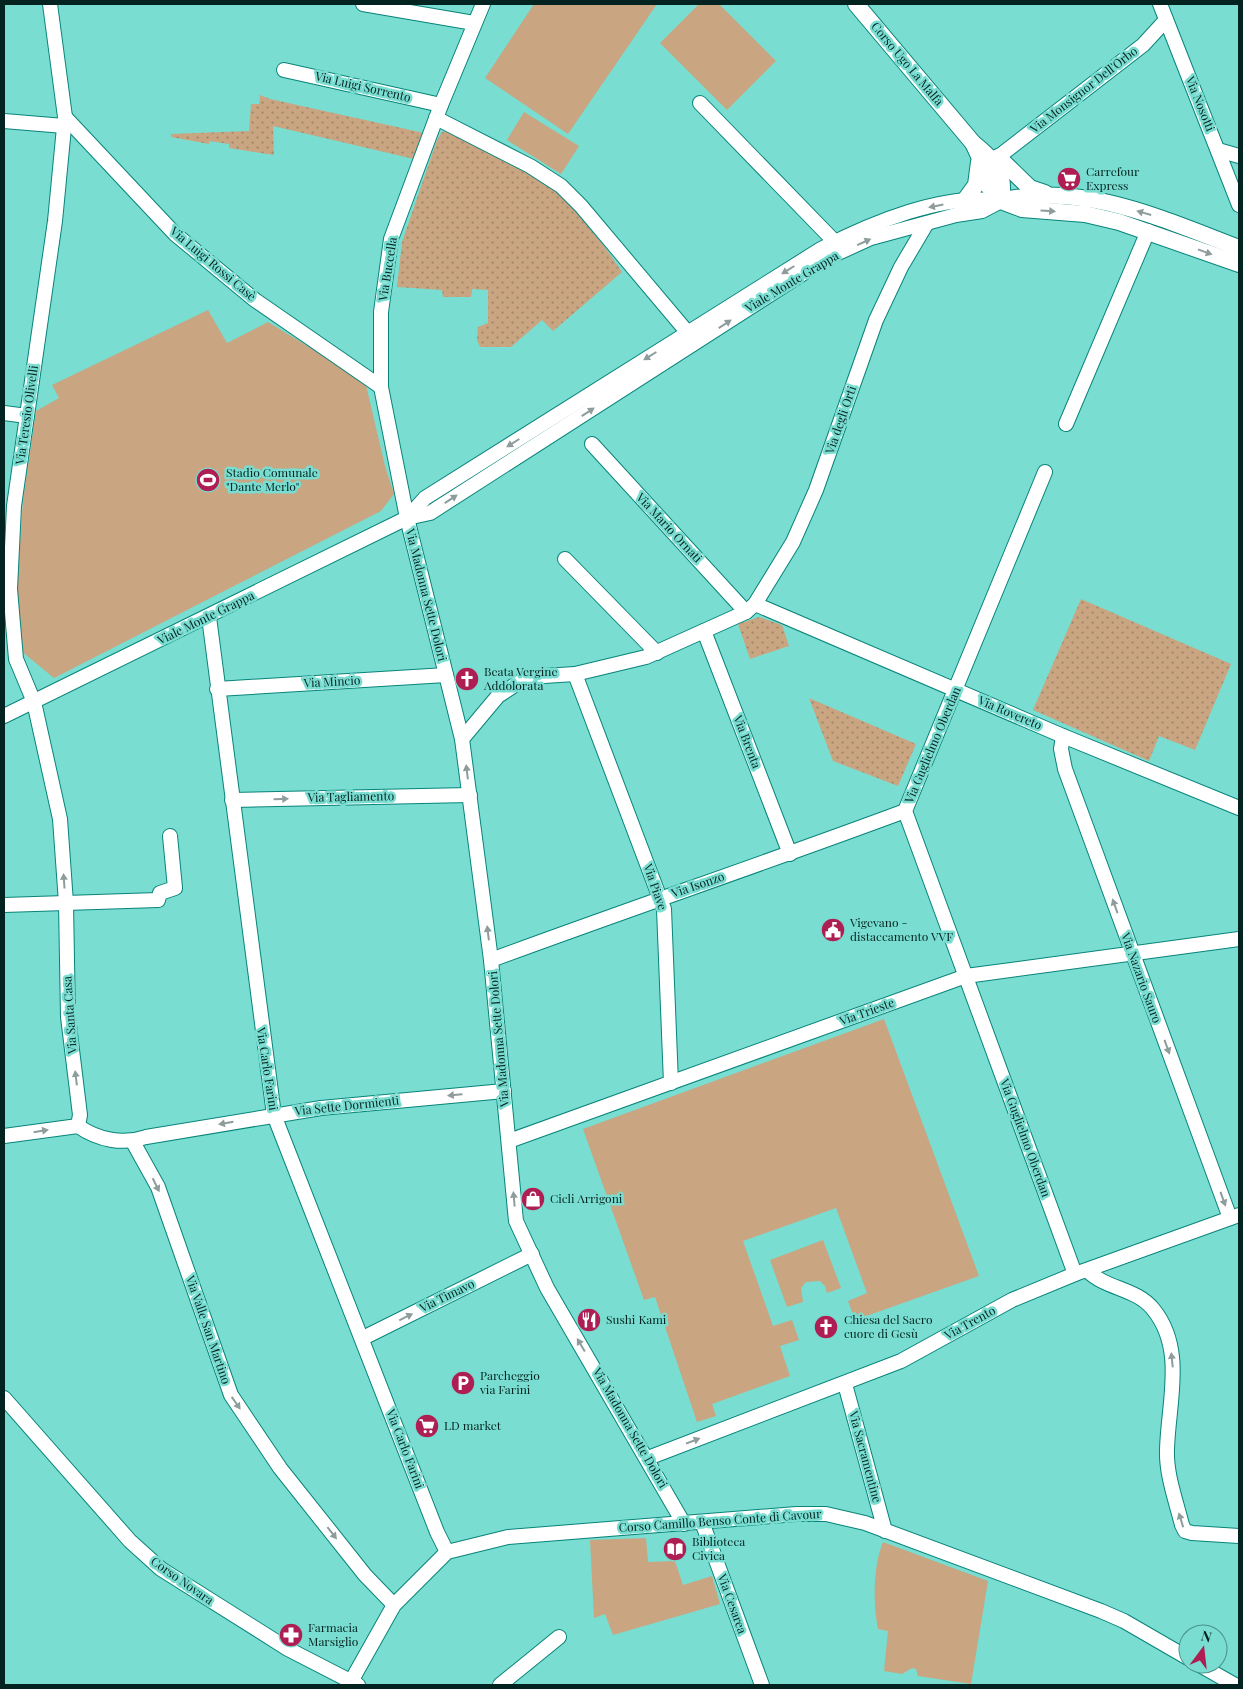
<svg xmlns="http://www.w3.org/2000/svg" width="1243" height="1689" font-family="'Playfair Display',serif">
  <defs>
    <pattern id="grass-dots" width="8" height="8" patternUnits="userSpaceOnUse" patternTransform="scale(1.25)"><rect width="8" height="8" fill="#c9a581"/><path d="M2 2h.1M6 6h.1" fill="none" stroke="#a18669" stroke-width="1.8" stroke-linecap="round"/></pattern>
  </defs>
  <rect width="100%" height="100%" fill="#79ddd1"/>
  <g fill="url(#grass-dots)">
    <path d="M260,95l10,4 154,34 -10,26 -141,-33 1,29 -45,-7v-4l-20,-3v3l-38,-7v-3l78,-3 2,-27h8z"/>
    <path d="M448,131l63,30 50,33 43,52 18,26 -69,59 -11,-11 -31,27h-31l-3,-7 1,-13 10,-4v-33l-16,-1 -1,8h-28l-1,-7 -45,-3 5,-45 35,-102 5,-8z"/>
    <path d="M1081,599l150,65 -36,86 -36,-14 -10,25 -116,-51z"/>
    <path d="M759,617l23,8 7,21 -39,13 -12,-35z"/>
    <path d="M809,698l107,46 -18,42 -65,-25z"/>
  </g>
  <g fill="#c9a581">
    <path d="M534,4h123l-89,130 -83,-56z"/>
    <path d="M699,4h20l57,57 -49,49 -67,-67z"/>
    <path d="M524,112l55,34 -18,28 -54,-34z"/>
    <path d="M208,310l19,33 41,-21 97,59 20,85 9,28 -13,17 -327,167 -34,-28 -3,-67 6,-82 13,-90 23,-13 -7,-13z"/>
    <path d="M884,1019l95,257 -124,44 -7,-19 19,-8 -31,-85 -93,33 30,85 19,-6 7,20 -19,6 10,30 -78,28 4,12 -19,6 -42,-125 -11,3 -61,-171z"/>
    <path d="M823,1240l18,48 -14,5 -2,-7 -5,-5 -14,1 -5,6 2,14 -16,5 -17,-47z"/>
    <path d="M646,1538l2,24 27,-1 8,24 29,-9 8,28 -107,31 -8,-21 -11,4 -4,-78z"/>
    <path d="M883,1542l105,39 -17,103 -53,-8 -2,-7 -4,-1 -10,6 -18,-3 4,-40 -10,-2c-5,-27 -5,-62 5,-87z"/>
  </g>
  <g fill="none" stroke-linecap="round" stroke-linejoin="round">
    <g stroke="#08847a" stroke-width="16">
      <g id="minor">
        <path d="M50,4l15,113 -10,104 -41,285 -4,83 6,70 18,43 26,117 6,84 2,114 12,98 -2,11"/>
        <path d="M363,4l111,19"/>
        <path d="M483,4l-42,101 -50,134 -10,73v75l26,131 55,221 29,221 25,261 31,67 137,236"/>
        <path d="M1160,4l79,201"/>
        <path d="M284,70l157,35"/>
        <path d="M700,103l135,139"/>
        <path d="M65,117l110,117 80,66 126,87"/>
        <path d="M436,118l94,48 31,20 20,20 107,127"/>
        <path d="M4,121l60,5"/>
        <path d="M1218,150l21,6"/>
        <path d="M998,157l145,-112 23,-25"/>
        <path d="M4,413l23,3"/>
        <path d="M1066,424l82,-193"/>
        <path d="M592,444l154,168"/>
        <path d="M1045,472l-140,339 170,463"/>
        <path d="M407,518l18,-20 396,-249c50,-26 124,-57 180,-48"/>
        <path d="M565,559l92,94"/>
        <path d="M755,604l308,132 176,72"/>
        <path d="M209,617l65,498 163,417 10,20"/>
        <path d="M704,631l86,223"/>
        <path d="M575,674l89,235 7,174"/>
        <path d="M217,689l229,-14"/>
        <path d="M4,716l403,-198 23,-5 397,-255 44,-20 85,-23 26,-4 19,-10"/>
        <path d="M1063,736l-2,13 4,20 165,449"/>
        <path d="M462,739l36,-43 23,-15 23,-5 31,-2 71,-17 100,-45 9,-8 38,-62 23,-52 60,-170 25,-53 26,-44"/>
        <path d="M232,800l238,-5"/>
        <path d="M4,905l154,-5 2,-7 15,-5 -5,-52"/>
        <path d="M491,960c138,-51 277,-98 414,-149"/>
        <path d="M4,1136l74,-10c20,14 45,19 68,11l175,-29 183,-17"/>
        <path d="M509,1141l457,-165 273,-37"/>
        <path d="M133,1142l25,45 73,208 49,73 85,107 29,30"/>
        <path d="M1088,1271c18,18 48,17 65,38 33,40 15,94 14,141 -1,24 9,51 15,75l3,6 7,2 47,3"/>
        <path d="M363,1338l169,-84"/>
        <path d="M845,1384l40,147"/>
        <path d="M4,1398l126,143 31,28 127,80 70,36"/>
        <path d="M648,1458l253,-97 111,-61 63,-26 164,-59"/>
        <path d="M702,1522l60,163"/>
        <path d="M1198,1664l37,21"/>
        <path d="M349,1685l45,-80 53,-53 61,-15 289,-23h29l39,9 236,88 23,10 64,37"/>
        <path d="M500,1685l59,-48"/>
      </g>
    </g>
    <g stroke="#08847a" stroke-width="18">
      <g id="major">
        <path d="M856,4l117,139c21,17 33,28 28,58"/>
        <path d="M973,143l12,26 4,18 12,14 21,8 63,5 34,8 120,42"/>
        <path d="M998,157l32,31 15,5"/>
        <path d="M965,200l11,-15 3,-23"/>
        <path d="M1001,201c81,-20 164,19 238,47"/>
      </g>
    </g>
    <use href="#minor" stroke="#fff" stroke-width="14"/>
    <use href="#major" stroke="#fff" stroke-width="16"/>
  </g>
  <defs><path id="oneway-solid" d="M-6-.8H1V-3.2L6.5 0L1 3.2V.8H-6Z" transform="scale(1.25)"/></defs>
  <g fill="#8e9c9b">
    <use href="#oneway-solid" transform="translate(936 206) rotate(169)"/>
    <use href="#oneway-solid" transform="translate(1048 211) rotate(4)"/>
    <use href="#oneway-solid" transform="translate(1144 213) rotate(-164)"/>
    <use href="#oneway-solid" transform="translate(864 242) rotate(-24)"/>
    <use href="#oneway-solid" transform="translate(1205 252) rotate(20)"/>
    <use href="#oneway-solid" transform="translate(788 270) rotate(148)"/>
    <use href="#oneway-solid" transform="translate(725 324) rotate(-33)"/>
    <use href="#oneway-solid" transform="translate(650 356) rotate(148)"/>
    <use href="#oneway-solid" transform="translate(588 412) rotate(-33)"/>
    <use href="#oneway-solid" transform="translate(513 443) rotate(148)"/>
    <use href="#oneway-solid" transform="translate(451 499) rotate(-33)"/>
    <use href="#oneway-solid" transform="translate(467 772) rotate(-97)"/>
    <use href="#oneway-solid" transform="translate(281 799) rotate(-1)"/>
    <use href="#oneway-solid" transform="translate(64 881) rotate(-94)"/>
    <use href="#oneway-solid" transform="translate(1115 906) rotate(-110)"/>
    <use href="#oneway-solid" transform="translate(488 933) rotate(-97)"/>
    <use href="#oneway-solid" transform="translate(1167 1047) rotate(70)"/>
    <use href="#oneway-solid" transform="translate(76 1078) rotate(-97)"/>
    <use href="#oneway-solid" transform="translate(455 1095) rotate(175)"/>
    <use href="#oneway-solid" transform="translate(226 1123) rotate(170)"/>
    <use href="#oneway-solid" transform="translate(41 1131) rotate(-9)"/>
    <use href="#oneway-solid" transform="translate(156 1185) rotate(64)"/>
    <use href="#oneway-solid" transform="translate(514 1199) rotate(-95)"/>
    <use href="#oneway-solid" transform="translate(1223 1199) rotate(70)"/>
    <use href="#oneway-solid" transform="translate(406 1317) rotate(-26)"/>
    <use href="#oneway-solid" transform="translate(581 1345) rotate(-121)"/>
    <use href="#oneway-solid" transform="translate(1172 1360) rotate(-96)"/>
    <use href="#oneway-solid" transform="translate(236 1403) rotate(55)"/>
    <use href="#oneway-solid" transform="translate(693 1441) rotate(-21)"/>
    <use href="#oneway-solid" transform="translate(1181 1520) rotate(-107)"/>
    <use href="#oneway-solid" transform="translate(332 1533) rotate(52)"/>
  </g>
  <defs>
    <g id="supermarket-disc" transform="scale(1.25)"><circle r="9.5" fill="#ae1e53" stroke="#79ddd1"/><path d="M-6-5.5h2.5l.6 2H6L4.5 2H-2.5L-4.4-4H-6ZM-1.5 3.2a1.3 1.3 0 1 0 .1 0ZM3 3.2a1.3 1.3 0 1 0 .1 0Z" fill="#fff"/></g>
    <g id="stadium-disc" transform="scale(1.25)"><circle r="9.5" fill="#ae1e53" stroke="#79ddd1"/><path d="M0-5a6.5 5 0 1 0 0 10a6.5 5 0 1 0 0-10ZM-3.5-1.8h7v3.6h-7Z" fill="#fff"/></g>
    <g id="church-disc" transform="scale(1.25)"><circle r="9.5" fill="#ae1e53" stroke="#79ddd1"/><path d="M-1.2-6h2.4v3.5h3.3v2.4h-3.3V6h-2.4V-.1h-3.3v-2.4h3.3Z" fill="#fff"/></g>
    <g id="civic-disc" transform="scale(1.25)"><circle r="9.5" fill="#ae1e53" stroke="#79ddd1"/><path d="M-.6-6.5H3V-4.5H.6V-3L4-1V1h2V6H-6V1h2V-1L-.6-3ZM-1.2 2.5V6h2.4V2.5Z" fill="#fff"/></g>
    <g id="shop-disc" transform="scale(1.25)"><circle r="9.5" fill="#ae1e53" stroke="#79ddd1"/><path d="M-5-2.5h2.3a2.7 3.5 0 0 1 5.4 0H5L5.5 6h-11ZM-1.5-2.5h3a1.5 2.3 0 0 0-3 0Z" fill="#fff"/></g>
    <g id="restaurant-disc" transform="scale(1.25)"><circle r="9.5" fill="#ae1e53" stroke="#79ddd1"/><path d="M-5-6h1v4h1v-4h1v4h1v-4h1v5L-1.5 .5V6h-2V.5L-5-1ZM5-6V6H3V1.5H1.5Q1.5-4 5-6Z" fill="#fff"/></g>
    <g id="parking-disc" transform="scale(1.25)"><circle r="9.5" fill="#ae1e53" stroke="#79ddd1"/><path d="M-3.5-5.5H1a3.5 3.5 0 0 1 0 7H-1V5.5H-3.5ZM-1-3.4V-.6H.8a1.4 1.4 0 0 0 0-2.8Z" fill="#fff"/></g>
    <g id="library-disc" transform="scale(1.25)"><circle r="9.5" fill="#ae1e53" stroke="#79ddd1"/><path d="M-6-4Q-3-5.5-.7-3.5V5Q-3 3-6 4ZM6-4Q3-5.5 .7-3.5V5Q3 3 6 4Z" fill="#fff"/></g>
    <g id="pharmacy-disc" transform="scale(1.25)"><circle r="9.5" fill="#ae1e53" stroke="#79ddd1"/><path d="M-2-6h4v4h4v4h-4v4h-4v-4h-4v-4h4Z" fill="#fff"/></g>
  </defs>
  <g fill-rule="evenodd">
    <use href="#supermarket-disc" x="1069" y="179"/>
    <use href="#stadium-disc" x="208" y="480"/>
    <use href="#church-disc" x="467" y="679"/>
    <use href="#civic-disc" x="833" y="930"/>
    <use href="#shop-disc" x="533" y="1199"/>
    <use href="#restaurant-disc" x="589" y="1320"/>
    <use href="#church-disc" x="826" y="1327"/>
    <use href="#parking-disc" x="463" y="1383"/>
    <use href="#supermarket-disc" x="427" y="1426"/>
    <use href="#library-disc" x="675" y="1549"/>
    <use href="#pharmacy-disc" x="291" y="1635"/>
  </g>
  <g text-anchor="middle" stroke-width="5" stroke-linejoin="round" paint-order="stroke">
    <g font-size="12" fill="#032320" stroke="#79ddd1">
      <text transform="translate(907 64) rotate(50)" y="4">Corso Ugo La Malfa</text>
      <text transform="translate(363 87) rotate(13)" y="4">Via Luigi Sorrento</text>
      <text transform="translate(1084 90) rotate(-38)" y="4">Via Monsignor Dell'Orbo</text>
      <text transform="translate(1200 104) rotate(68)" y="4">Via Nosotti</text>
      <text transform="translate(213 264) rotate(40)" y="4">Via Luigi Rossi Casè</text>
      <text transform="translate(388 269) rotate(-81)" y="4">Via Buccella</text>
      <text transform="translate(792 282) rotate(-31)" y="4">Viale Monte Grappa</text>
      <text transform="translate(27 415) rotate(-82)" y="4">Via Teresio Olivelli</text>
      <text transform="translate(841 420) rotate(-71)" y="4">Via degli Orti</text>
      <text transform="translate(669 528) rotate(47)" y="4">Via Mario Ornati</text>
      <text transform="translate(426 595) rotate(76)" y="4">Via Madonna Sette Dolori</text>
      <text transform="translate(206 618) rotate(-26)" y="4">Viale Monte Grappa</text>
      <text transform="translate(332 682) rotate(-3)" y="4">Via Mincio</text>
      <text transform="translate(1010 713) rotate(23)" y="4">Via Rovereto</text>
      <text transform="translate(747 742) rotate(69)" y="4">Via Brenta</text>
      <text transform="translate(933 745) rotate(-67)" y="4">Via Guglielmo Oberdan</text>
      <text transform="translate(351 797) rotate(-1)" y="4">Via Tagliamento</text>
      <text transform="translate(698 885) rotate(-19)" y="4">Via Isonzo</text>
      <text transform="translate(655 887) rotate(71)" y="4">Via Piave</text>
      <text transform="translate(1141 978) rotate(70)" y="4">Via Nazario Sauro</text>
      <text transform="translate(867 1012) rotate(-20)" y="4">Via Trieste</text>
      <text transform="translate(70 1015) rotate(-94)" y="4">Via Santa Casa</text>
      <text transform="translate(499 1039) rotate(-95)" y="4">Via Madonna Sette Dolori</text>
      <text transform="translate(267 1069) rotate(81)" y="4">Via Carlo Farini</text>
      <text transform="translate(347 1106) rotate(-6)" y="4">Via Sette Dormienti</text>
      <text transform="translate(1025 1138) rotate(70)" y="4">Via Guglielmo Oberdan</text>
      <text transform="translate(447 1296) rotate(-26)" y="4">Via Timavo</text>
      <text transform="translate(970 1323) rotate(-29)" y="4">Via Trento</text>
      <text transform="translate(208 1330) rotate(71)" y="4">Via Valle San Martino</text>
      <text transform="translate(630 1428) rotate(60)" y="4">Via Madonna Sette Dolori</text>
      <text transform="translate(405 1449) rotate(69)" y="4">Via Carlo Farini</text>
      <text transform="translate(865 1457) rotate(75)" y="4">Via Sacramentine</text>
      <text transform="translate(720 1521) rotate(-4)" y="4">Corso Camillo Benso Conte di Cavour</text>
      <text transform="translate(182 1581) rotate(35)" y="4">Corso Novara</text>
      <text transform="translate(732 1604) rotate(70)" y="4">Via Cesarea</text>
    </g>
    <g font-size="12" fill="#032320" stroke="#79ddd1" text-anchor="start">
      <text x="1086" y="176">Carrefour<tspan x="1086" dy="14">Express</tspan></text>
      <text x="226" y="477">Stadio Comunale<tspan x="226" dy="14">"Dante Merlo"</tspan></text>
      <text x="484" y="676">Beata Vergine<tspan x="484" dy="14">Addolorata</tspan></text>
      <text x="850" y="927">Vigevano -<tspan x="850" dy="14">distaccamento VVF</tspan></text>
      <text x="550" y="1203">Cicli Arrigoni</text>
      <text x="606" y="1324">Sushi Kami</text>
      <text x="844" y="1324">Chiesa del Sacro<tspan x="844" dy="14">cuore di Gesù</tspan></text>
      <text x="480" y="1380">Parcheggio<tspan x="480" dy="14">via Farini</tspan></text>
      <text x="444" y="1430">LD market</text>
      <text x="692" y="1546">Biblioteca<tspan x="692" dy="14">Civica</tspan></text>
      <text x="308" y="1632">Farmacia<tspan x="308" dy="14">Marsiglio</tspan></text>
    </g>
  </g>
  <rect width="1243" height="1689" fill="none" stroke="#032320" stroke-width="10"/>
  <g transform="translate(1203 1649) rotate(15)"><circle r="24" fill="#79ddd1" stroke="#4a938a"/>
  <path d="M0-4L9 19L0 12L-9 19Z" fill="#ae1e53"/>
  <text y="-8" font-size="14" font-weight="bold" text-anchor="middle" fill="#032320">N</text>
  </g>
</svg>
